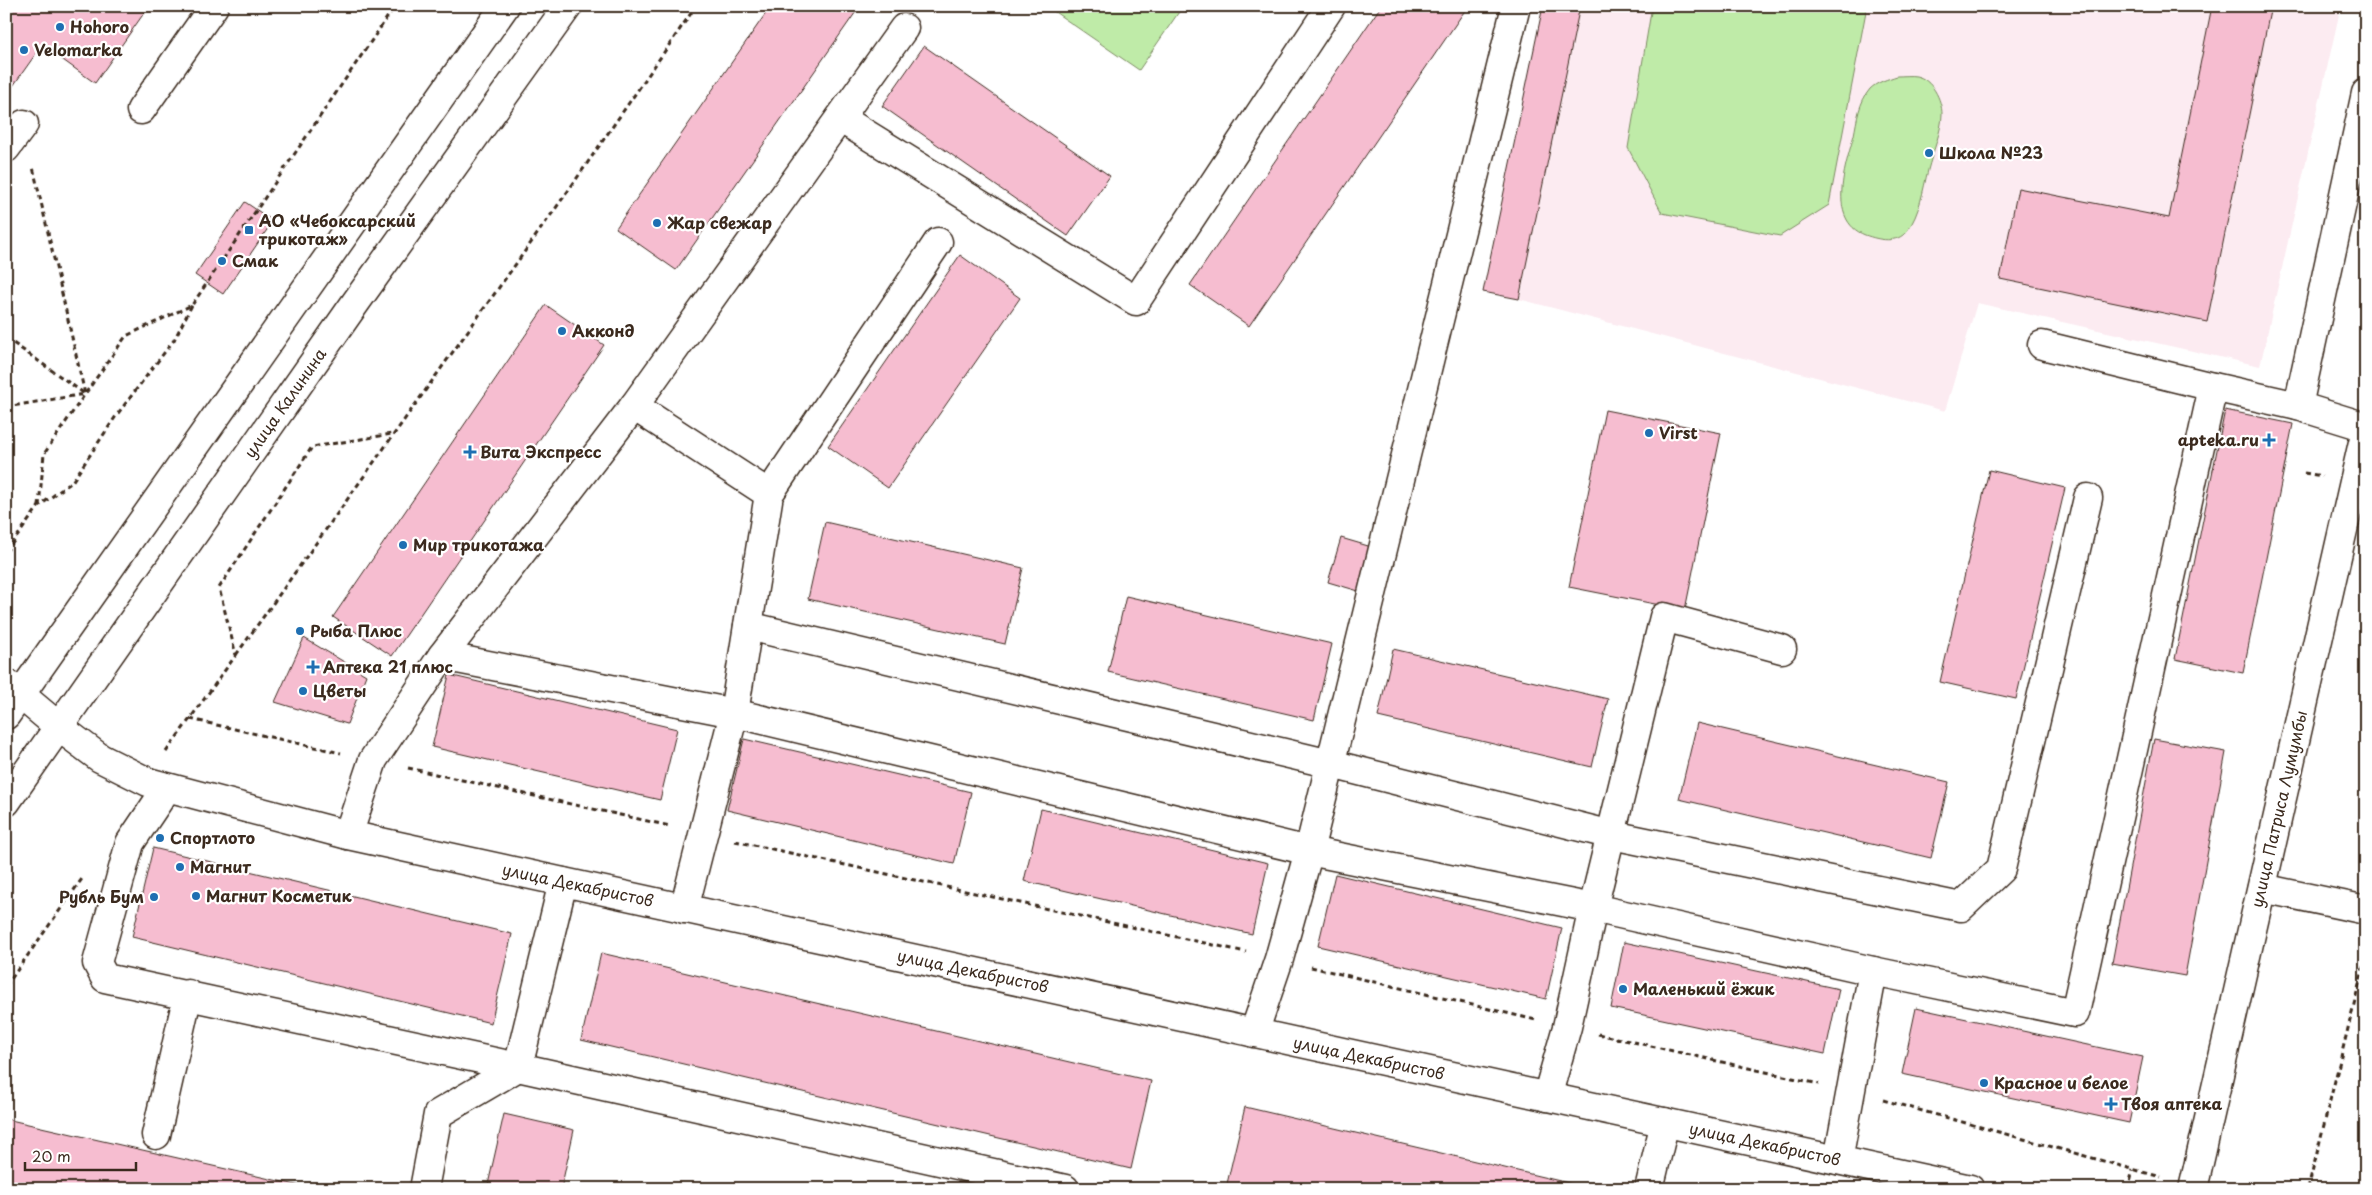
<svg xmlns="http://www.w3.org/2000/svg" width="2372" height="1195" font-family="'Playpen Sans',sans-serif">
  <rect width="100%" height="100%" fill="#fff"/>
  <filter id="ink" filterUnits="userSpaceOnUse"><feTurbulence type="fractalNoise" baseFrequency=".02" numOctaves="2"/><feDisplacementMap in="SourceGraphic" scale="10" xChannelSelector="R" yChannelSelector="G"/><feConvolveMatrix kernelMatrix="1 2 1 2 8 2 1 2 1" color-interpolation-filters="sRGB"/></filter>
  <g filter="url(#ink)">
    <path fill="#fcebf1" d="M1580,6h761l-81,360 -283,-63 -32,108 -426,-112z"/>
    <g fill="#bfeba8" stroke="#7d8a63">
      <path d="M1046,6h137l-44,64z"/>
      <path d="M1652,6h215l-38,199 -49,31 -118,-23 -34,-65z"/>
      <path d="M1897,76c6,0 14,-1 19,0 16,3 26,24 26,38 0,16 -10,40 -14,56 -5,19 -8,44 -21,61 -10,13 -28,9 -42,4 -39,-15 -19,-71 -11,-100 3,-15 5,-33 16,-46 7,-7 18,-10 27,-13z"/>
    </g>
    <g fill="#f6bdd0" stroke="#3b2a1e">
      <path d="M6,6h143l-54,77 -53,-38 -36,51z"/>
      <path d="M771,6h89l-184,264 -60,-42z"/>
      <path d="M1381,6h87l-219,320 -59,-41z"/>
      <path d="M1543,6h37l-61,293 -36,-7z"/>
      <path d="M2212,6h59l-64,316 -207,-43 18,-91 151,30z"/>
      <path d="M924,46l186,130 -42,60 -186,-130z"/>
      <path d="M245,202l28,19 -50,73 -28,-19z"/>
      <path d="M960,255l60,43 -132,190 -60,-42z"/>
      <path d="M546,305l58,40 -212,311 -59,-39z"/>
      <path d="M1605,410l116,23 -36,177 -116,-23z"/>
      <path d="M2225,410l68,14 -50,249 -68,-14z"/>
      <path d="M1989,470l76,18 -49,211 -76,-17z"/>
      <path d="M825,522l198,46 -18,76 -197,-45z"/>
      <path d="M1341,538l34,10 -13,44 -34,-10z"/>
      <path d="M1126,596l206,48 -18,76 -206,-48z"/>
      <path d="M304,638l62,37 -19,49 -72,-22z"/>
      <path d="M1393,649l215,50 -16,68 -214,-50z"/>
      <path d="M449,675l228,54 -17,71 -228,-53z"/>
      <path d="M1697,723l252,59 -18,76 -252,-59z"/>
      <path d="M744,739l227,53 -17,72 -227,-54z"/>
      <path d="M2154,739l72,13 -41,224 -73,-13z"/>
      <path d="M1041,809l227,54 -16,71 -228,-53z"/>
      <path d="M153,848l359,86 -21,89 -359,-86z"/>
      <path d="M1335,874l227,54 -16,71 -228,-53z"/>
      <path d="M1624,942l215,47 -14,65 -214,-46z"/>
      <path d="M601,953l550,128 -20,88 -550,-129z"/>
      <path d="M1916,1008l227,49 -14,66 -227,-49z"/>
      <path d="M1245,1107l349,82h-364l-4,-1z"/>
      <path d="M504,1114l70,16 -13,59h-74z"/>
      <path d="M6,1119l308,70h-308z"/>
    </g>
    <g fill="none" stroke-linecap="round" stroke-linejoin="round">
      <g stroke="#3b2a1e" stroke-width="31">
        <g id="minor">
          <path d="M141,110l73,-104"/>
          <path d="M840,118l296,183 195,-295"/>
          <path d="M6,148l18,-24"/>
          <path d="M2042,345l171,42"/>
          <path d="M634,406l135,88"/>
          <path d="M2298,406l68,-313"/>
          <path d="M748,626l583,138 281,71 349,72 40,-38 87,-371"/>
          <path d="M442,656l292,57 575,138 284,57 280,63 202,42 138,-626 85,19 68,21"/>
          <path d="M6,683l15,12"/>
          <path d="M59,727l41,31 48,24 200,53 1622,354"/>
          <path d="M167,788l-37,55 -33,120 8,15 413,89 -80,47 -14,75"/>
          <path d="M348,835l25,-75 69,-104 192,-250 270,-378"/>
          <path d="M563,882l-45,185 547,122"/>
          <path d="M2262,888l104,22"/>
          <path d="M684,909l50,-196 35,-219 169,-252"/>
          <path d="M1254,1033l25,-74 30,-108 207,-845"/>
          <path d="M1547,1097l20,-70 26,-119 71,-291 118,32"/>
          <path d="M156,1135l32,-141"/>
          <path d="M1838,1160l35,-189"/>
          <path d="M1649,1189l16,-67"/>
          <path d="M2193,1189l173,-760"/>
        </g>
      </g>
      <g stroke="#3b2a1e" stroke-width="31">
        <g id="major">
          <path d="M21,695l38,32"/>
          <path d="M6,715l499,-709"/>
          <path d="M6,802l350,-500 212,-296"/>
        </g>
      </g>
      <g stroke="#3b2a1e" stroke-width="3" stroke-dasharray="5 4" stroke-linecap="butt">
        <path d="M6,338l79,56"/>
        <path d="M6,407l79,-13 -52,-227"/>
        <path d="M2304,473l18,3"/>
        <path d="M39,506l5,-52 41,-60 41,-58 66,-31 203,-299"/>
        <path d="M6,552l33,-46 33,-24 44,-66 58,-76 18,-35"/>
        <path d="M236,655l332,-464 128,-185"/>
        <path d="M190,719l151,34"/>
        <path d="M166,752l70,-97 -17,-67 93,-141 80,-13"/>
        <path d="M408,768l262,58"/>
        <path d="M735,841l511,111"/>
        <path d="M1311,967l225,53"/>
        <path d="M6,986l78,-110"/>
        <path d="M1598,1034l221,50"/>
        <path d="M1883,1100l278,77"/>
        <path d="M2128,1189l5,-19"/>
        <path d="M2308,1189l58,-233"/>
        <path d="M2348,1189l18,-8"/>
      </g>
      <use href="#minor" stroke="#fff" stroke-width="28"/>
      <use href="#major" stroke="#fff" stroke-width="28"/>
    </g>
  </g>
  <g fill="#1f6fb2" stroke="#fff" stroke-width="2">
    <circle cx="60" cy="27" r="5"/>
    <circle cx="24" cy="50" r="5"/>
    <circle cx="1929" cy="153" r="5"/>
    <circle cx="657" cy="223" r="5"/>
    <rect x="244" y="225" width="10" height="10" rx="2.5"/>
    <circle cx="222" cy="261" r="5"/>
    <circle cx="562" cy="331" r="5"/>
    <circle cx="1649" cy="433" r="5"/>
    <path d="M2266.5 432.5h5v5h5v5h-5v5h-5v-5h-5v-5h5z"/>
    <path d="M467.5 444.5h5v5h5v5h-5v5h-5v-5h-5v-5h5z"/>
    <circle cx="403" cy="545" r="5"/>
    <circle cx="300" cy="631" r="5"/>
    <path d="M310.5 659.5h5v5h5v5h-5v5h-5v-5h-5v-5h5z"/>
    <circle cx="303" cy="691" r="5"/>
    <circle cx="160" cy="838" r="5"/>
    <circle cx="180" cy="867" r="5"/>
    <circle cx="196" cy="896" r="5"/>
    <circle cx="154" cy="897" r="5"/>
    <circle cx="1623" cy="989" r="5"/>
    <circle cx="1984" cy="1083" r="5"/>
    <path d="M2108.5 1096.5h5v5h5v5h-5v5h-5v-5h-5v-5h5z"/>
  </g>
  <g text-anchor="middle" stroke-width="4.5" stroke-linejoin="round" paint-order="stroke">
    <g font-size="16" font-weight="bold" fill="#3b2a1e" stroke="#fff" text-anchor="start">
      <text x="70" y="33">Hohoro</text>
      <text x="34" y="56">Velomarka</text>
      <text x="1939" y="159">Школа №23</text>
      <text x="259" y="227">АО «Чебоксарский<tspan x="259" dy="18">трикотаж»</tspan></text>
      <text x="667" y="229">Жар свежар</text>
      <text x="232" y="267">Смак</text>
      <text x="572" y="337">Акконд</text>
      <text x="1659" y="439">Virst</text>
      <text x="2259" y="446" text-anchor="end">apteka.ru</text>
      <text x="480" y="458">Вита Экспресс</text>
      <text x="413" y="551">Мир трикотажа</text>
      <text x="310" y="637">Рыба Плюс</text>
      <text x="323" y="673">Аптека 21 плюс</text>
      <text x="313" y="697">Цветы</text>
      <text x="170" y="844">Спортлото</text>
      <text x="190" y="873">Магнит</text>
      <text x="206" y="902">Магнит Косметик</text>
      <text x="144" y="903" text-anchor="end">Рубль Бум</text>
      <text x="1633" y="995">Маленький ёжик</text>
      <text x="1994" y="1089">Красное и белое</text>
      <text x="2121" y="1110">Твоя аптека</text>
    </g>
    <g font-size="16" fill="#3b2a1e" stroke="#fff">
      <text transform="translate(285 403) rotate(-55)" y="6">улица Калинина</text>
      <text transform="translate(2279 809) rotate(-77)" y="6">улица Патриса Лумумбы</text>
      <text transform="translate(578 885) rotate(12)" y="6">улица Декабристов</text>
      <text transform="translate(973 971) rotate(12)" y="6">улица Декабристов</text>
      <text transform="translate(1369 1058) rotate(12)" y="6">улица Декабристов</text>
      <text transform="translate(1765 1144) rotate(12)" y="6">улица Декабристов</text>
    </g>
  </g>
  <rect width="2372" height="1195" fill="none" stroke="#fff" stroke-width="25"/>
  <rect x="12" y="12" width="2347" height="1170" fill="none" stroke="#3b2a1e" stroke-width="2" filter="url(#ink)"/>
  <path d="M25 1162v8h111v-8" fill="none" stroke="#3b2a1e" stroke-width="2.5"/>
  <text x="32" y="1162" font-size="15" fill="#3b2a1e" stroke="#ffffff" stroke-width="4" paint-order="stroke">20 m</text>
</svg>
